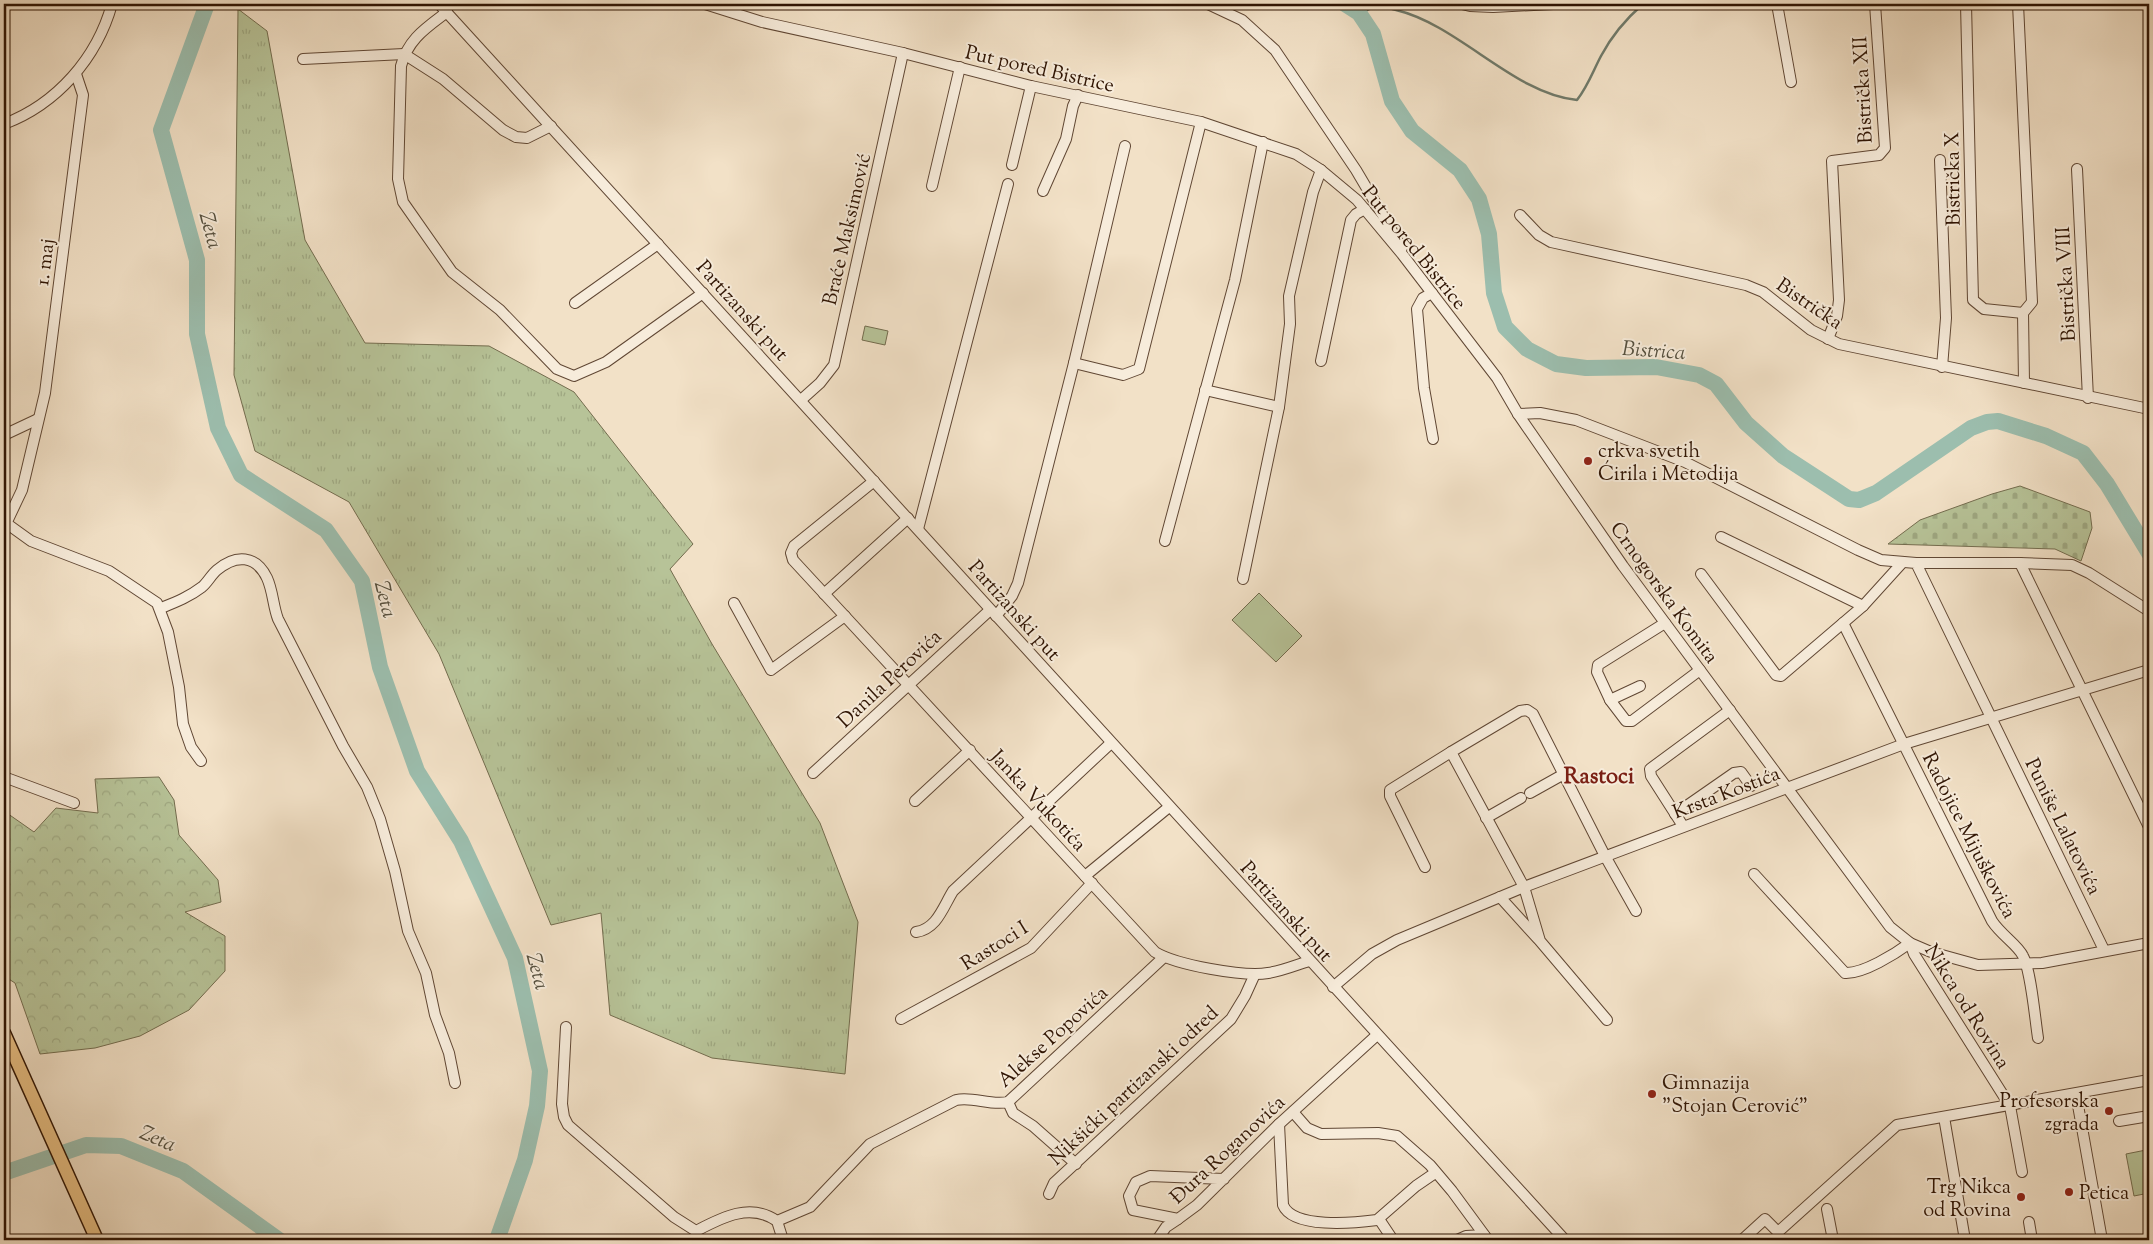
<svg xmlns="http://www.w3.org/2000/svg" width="2153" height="1244" font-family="'Sorts Mill Goudy',serif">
  <defs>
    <pattern id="grass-tufts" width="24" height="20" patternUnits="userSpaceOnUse" patternTransform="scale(1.25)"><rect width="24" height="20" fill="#b7c398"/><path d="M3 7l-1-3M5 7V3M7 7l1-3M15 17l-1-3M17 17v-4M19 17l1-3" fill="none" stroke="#9ea781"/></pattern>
    <pattern id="forest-crowns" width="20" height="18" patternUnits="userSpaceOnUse" patternTransform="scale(1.25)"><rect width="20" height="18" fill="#b7c398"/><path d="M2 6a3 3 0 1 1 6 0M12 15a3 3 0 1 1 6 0" fill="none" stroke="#9ea781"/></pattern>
    <pattern id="cemetery-stones" width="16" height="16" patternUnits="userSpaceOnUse" patternTransform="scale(1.25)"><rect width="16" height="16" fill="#b7c398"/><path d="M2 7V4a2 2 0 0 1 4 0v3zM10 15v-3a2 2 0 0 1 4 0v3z" fill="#9ea781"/></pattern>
  </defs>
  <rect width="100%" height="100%" fill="#f2e1c7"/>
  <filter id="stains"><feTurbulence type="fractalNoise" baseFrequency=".004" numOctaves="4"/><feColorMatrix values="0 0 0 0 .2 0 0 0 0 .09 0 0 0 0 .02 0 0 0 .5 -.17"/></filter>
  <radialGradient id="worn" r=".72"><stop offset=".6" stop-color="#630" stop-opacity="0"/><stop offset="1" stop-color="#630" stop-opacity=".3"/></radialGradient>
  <path fill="url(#grass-tufts)" stroke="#736c4e" d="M238,9l29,22 38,209 60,103 124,3 85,46 119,152 -23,25 42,75 108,179 38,99 -13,152 -133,-16 -102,-43 -9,-102 -50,12 -112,-271 -90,-152 -94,-51 -21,-76z"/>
  <path fill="url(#forest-crowns)" stroke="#736c4e" d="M159,777l15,23 5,35 39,45 3,22 -36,10 40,24v35l-36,39 -49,26 -45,12 -55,6 -25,-71 -11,-7v-165l30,21 22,-24 42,5 -3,-34z"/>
  <path fill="url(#cemetery-stones)" stroke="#736c4e" d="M2020,486l70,26 2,16 -11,33 -26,-12 -167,-5 32,-24 72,-26z"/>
  <g fill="#b7c398" stroke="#736c4e">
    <path d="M865,326l23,5 -3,14 -23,-5z"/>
    <path d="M1259,593l43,43 -26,26 -44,-42z"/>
    <path d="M2146,1150l3,17v26l-15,3 -8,-42z"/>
  </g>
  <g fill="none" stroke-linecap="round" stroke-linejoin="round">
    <path stroke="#707a6a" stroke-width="2.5" d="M1359,13c6,-2 12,-5 18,-7 6,-1 13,3 19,4 63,15 118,84 181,90 11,-14 16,-29 24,-44 10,-19 26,-38 42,-52"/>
    <g stroke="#9cbeae" stroke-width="16">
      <path d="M207,4l-46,126 36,130v74l21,94 23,47 85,55 36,51 18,86 37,104 44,70 54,117 25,113 -3,35 -12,54 -28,80"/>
      <path d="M1345,4l14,9 14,21 19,67 20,30 48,39 19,29 10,35 5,59 11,34 22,22 29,15 30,4 70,-1 43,8 17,9 30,39 37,33 66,43 10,1 17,-7 95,-65 16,-6 11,-1 48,15 37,17 24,31 42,69"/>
      <path d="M4,1173l82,-28 35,1 62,25 96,69"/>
    </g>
    <g stroke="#604734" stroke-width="12">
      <g id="minor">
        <path d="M439,4l1126,1236"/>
        <path d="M705,4l57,18 141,31 128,33 170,36 95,32 25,16 36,30 45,54 95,124 21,36 105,152 267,361 20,16 21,9 47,13 64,-2 107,-20"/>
        <path d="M1208,4l34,16 33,30 81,120 46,78"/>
        <path d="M1462,4l8,2 23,1 60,-3"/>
        <path d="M1777,4l14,78"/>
        <path d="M1966,4l7,296 11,9 39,4"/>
        <path d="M2018,4l14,298 -9,11 1,70"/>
        <path d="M447,12c-21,16 -39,27 -46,54l-3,113 5,23 49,70 48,38 57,59 17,7 32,-14 97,-69"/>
        <path d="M303,59l101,-5 39,25 60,51 13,7 11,1 24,-12"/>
        <path d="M4,124c53,-20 93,-66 108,-120"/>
        <path d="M1940,160l6,158 -4,49"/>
        <path d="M1012,165l19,-79"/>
        <path d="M2077,169l11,229"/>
        <path d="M932,186l28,-119"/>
        <path d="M1043,191l23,-52 7,-33 5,-11"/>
        <path d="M1520,215l19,20 12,7 195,43 17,7 48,38 28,14 310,65"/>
        <path d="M1432,293l-9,5 -6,11 7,79 9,51"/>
        <path d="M575,303l83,-59"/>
        <path d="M1828,339l9,-23 2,-16 -7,-139 47,-6 6,-7 -10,-144"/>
        <path d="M1321,361l30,-141 5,-6 9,-5"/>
        <path d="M1074,363l49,12 16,-6 62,-247"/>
        <path d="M1205,390l74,17"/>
        <path d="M801,400l19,-17 14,-18 69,-312"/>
        <path d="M1518,414l22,-1 36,7 109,42 173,88 23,10 35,3 188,387"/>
        <path d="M4,435l34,-16"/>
        <path d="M874,481l-80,65 -3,7 2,7 362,392c21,13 89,25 113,21 14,-2 28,-8 41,-12"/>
        <path d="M6,523l25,18 78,30 48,32 11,29 11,55 4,37 8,23 10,14"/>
        <path d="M4,528l18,-38 23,-97 38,-298 -7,-21"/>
        <path d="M918,529l90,-345"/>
        <path d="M1721,537l142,69"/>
        <path d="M1165,541l70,-261 28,-138"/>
        <path d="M1916,563h104l52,2 17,8 60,38"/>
        <path d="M2020,563l129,264"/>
        <path d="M1701,574l75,101 5,1 82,-70 39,-43"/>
        <path d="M1243,579l36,-172 11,-83 -1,-28 24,-104 8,-22"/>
        <path d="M824,594l84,-76"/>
        <path d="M734,603l37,67 74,-54"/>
        <path d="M161,608c15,-6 28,-11 41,-21 6,-5 9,-12 15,-17 19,-16 39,-15 50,8 6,13 6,28 11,41l65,127 24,41 13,32 15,52 13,60 18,42 9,42 14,38 6,30"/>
        <path d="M996,616l16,-20 6,-13 56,-220 51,-217"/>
        <path d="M1843,623l149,298c9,14 26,24 31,35 8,15 12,63 15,82"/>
        <path d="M1640,686l-30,14 16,21h6l68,-51"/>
        <path d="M1610,700l-13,-28 1,-7 67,-42"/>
        <path d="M813,773l177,-163"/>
        <path d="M4,777l70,26"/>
        <path d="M1530,793l34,-19"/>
        <path d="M915,801l55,-51"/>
        <path d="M1675,814l59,-41 7,-1 10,14"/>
        <path d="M1486,818l35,-20"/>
        <path d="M1683,826l-32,-50 -1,-7 80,-59"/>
        <path d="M1425,867l-35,-71v-6l61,-38"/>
        <path d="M1754,874l91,99c18,1 50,-19 65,-30l4,11 96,152 12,66"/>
        <path d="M1085,876l84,-69"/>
        <path d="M1500,897l38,42"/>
        <path d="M916,932c21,-3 27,-25 37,-41l158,-148"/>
        <path d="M1333,987l39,-33 25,-14 127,-53 380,-143 245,-74"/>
        <path d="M901,1019l130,-71 61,-65"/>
        <path d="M1607,1020l-67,-79 -16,-54 -73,-135 69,-41 7,-1 6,4 72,142 31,55"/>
        <path d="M566,1027l-4,77 2,13 4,8 106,92 22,14c25,-13 54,-29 81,-10l6,19"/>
        <path d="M2076,1094l26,146"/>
        <path d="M1008,1102l5,11 20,13 43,38"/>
        <path d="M1293,1112l14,16 14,6 57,-1 19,3 33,29 22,26 36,49"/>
        <path d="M1944,1117l21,123"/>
        <path d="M2119,1121l30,-5"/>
        <path d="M1279,1124l4,81c10,24 71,18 94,15l39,-34 19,-13"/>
        <path d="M1224,1179l-74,-3 -14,6 -7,14 4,14 45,9 19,-14 80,-79 100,-91"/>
        <path d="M1049,1194l5,-11 177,-164 14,-23 10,-22"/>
        <path d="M1827,1209l6,31"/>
        <path d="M1379,1219l14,21"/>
        <path d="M777,1221l33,-14 60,-63 86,-44c17,-4 34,6 52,2l156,-145"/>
        <path d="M2029,1222l3,18"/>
        <path d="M1157,1240l9,-13 12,-8"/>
        <path d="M1457,1240l9,-4 18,-1"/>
        <path d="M1742,1240l23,-21 13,13 119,-107 252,-45"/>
      </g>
    </g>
    <g stroke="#2f1403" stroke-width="15">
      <path id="major" d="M4,1033l93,207"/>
    </g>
    <use href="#minor" stroke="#f7ecdb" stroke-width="10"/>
    <use href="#major" stroke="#e9c084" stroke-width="12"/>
  </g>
  <g fill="#8f2418" stroke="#f7ecdb" stroke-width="2">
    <circle cx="1588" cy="461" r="5"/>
    <circle cx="1652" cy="1094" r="5"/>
    <circle cx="2109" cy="1111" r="5"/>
    <circle cx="2069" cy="1192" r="5"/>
    <circle cx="2021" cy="1197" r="5"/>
  </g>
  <g text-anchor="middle" stroke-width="4" stroke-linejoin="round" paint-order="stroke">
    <g font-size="20" fill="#2f1403" stroke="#f7ecdb">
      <text transform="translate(1040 68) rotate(13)" y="7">Put pored Bistrice</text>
      <text transform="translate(1862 90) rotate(-93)" y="7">Bistrička XII</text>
      <text transform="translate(1952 179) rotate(-91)" y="7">Bistrička X</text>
      <text transform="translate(846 229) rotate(-77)" y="7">Braće Maksimović</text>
      <text transform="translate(1415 247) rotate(51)" y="7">Put pored Bistrice</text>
      <text transform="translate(44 262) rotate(-83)" y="7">1. maj</text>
      <text transform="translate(2065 284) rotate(-93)" y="7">Bistrička VIII</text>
      <text transform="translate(1810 303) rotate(34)" y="7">Bistrička</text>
      <text transform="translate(743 310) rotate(48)" y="7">Partizanski put</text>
      <text transform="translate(1665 592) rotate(54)" y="7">Crnogorska Komita</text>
      <text transform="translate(1015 610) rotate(48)" y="7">Partizanski put</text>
      <text transform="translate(889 678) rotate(-43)" y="7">Danila Perovića</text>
      <text transform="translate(1726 792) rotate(-21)" y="7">Krsta Kostića</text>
      <text transform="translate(1039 800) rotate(47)" y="7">Janka Vukotića</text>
      <text transform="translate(2064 826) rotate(64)" y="7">Puniše Lalatovića</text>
      <text transform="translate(1970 835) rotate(63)" y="7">Radojice Mijuškovića</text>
      <text transform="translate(1287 911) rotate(48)" y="7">Partizanski put</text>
      <text transform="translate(994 945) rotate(-32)" y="7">Rastoci I</text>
      <text transform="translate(1968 1006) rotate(58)" y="7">Nikca od Rovina</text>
      <text transform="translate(1052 1036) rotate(-42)" y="7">Alekse Popovića</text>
      <text transform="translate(1133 1085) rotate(-43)" y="7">Nikšićki partizanski odred</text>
      <text transform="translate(1227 1149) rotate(-43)" y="7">Đura Roganovića</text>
    </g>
    <g font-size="20" fill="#2f1403" stroke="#f7ecdb" text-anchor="start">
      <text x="1598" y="457">crkva svetih<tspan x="1598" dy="23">Ćirila i Metodija</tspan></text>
      <text x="1662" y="1089">Gimnazija<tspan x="1662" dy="23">"Stojan Cerović"</tspan></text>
      <text x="2099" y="1107" text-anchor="end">Profesorska<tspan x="2099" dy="23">zgrada</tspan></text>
      <text x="2011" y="1193" text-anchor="end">Trg Nikca<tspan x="2011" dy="23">od Rovina</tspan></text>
      <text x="2079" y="1199">Petica</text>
    </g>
    <g font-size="21" font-style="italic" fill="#55503f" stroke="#f7ecdb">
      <text transform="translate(211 230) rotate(75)" y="7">Zeta</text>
      <text transform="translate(1654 350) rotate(4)" y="7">Bistrica</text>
      <text transform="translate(386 599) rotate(76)" y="7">Zeta</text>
      <text transform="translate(538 971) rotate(75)" y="7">Zeta</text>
      <text transform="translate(158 1138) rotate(23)" y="7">Zeta</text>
    </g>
    <g font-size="22" font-weight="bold" fill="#7a1f14" stroke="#f7ecdb">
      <text x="1599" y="783">Rastoci</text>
    </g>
  </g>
  <rect width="2153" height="1244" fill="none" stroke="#f2e1c7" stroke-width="20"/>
  <rect x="5" y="5" width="2143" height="1234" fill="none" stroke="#2f1403" stroke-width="2.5"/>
  <rect x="10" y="10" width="2133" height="1224" fill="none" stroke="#2f1403"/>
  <rect width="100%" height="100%" filter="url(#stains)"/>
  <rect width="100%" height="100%" fill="url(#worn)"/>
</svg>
